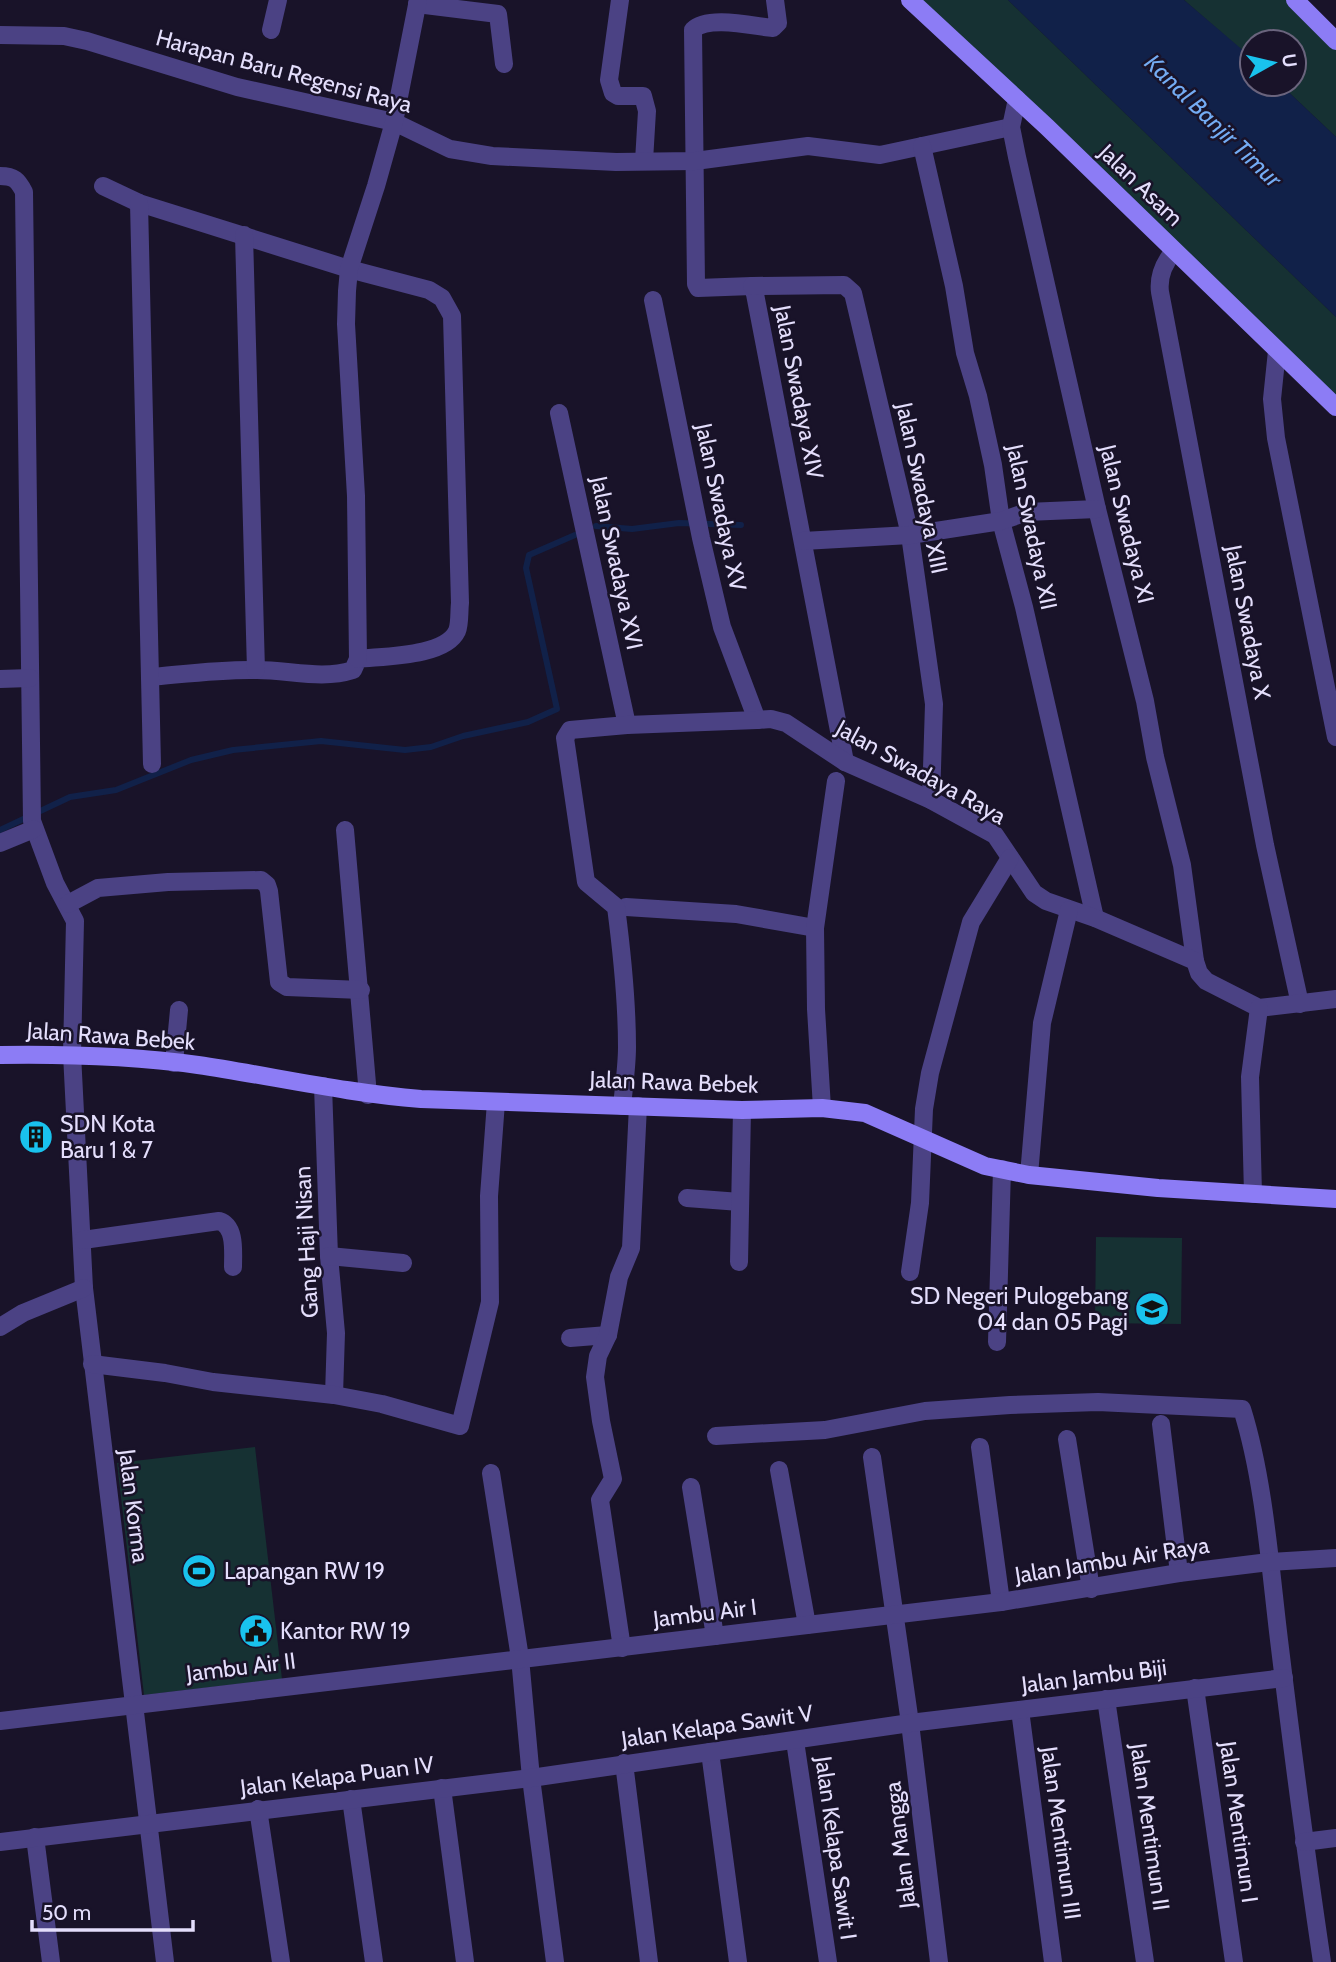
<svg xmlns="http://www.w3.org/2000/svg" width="1336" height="1962" font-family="Cabin,sans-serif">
  <rect width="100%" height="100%" fill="#191329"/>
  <g fill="#163133">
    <path d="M910,0h98l328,317v88z"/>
    <path d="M1184,0h111l41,41v96l-56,-53h14v-42h-42v17z"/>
    <path d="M1096,1237l86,1 -1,86 -86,-1z"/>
    <path d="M255,1447l27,232 -138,16 -27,-232z"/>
  </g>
  <path fill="#112149" d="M1008,0h176l68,58v26h28l56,53v180z"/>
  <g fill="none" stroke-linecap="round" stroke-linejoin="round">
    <g stroke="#112149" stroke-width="6">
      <path d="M596,526l36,3 47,-6 62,2"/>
      <path d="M0,830l70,-33 46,-7 75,-30 42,-10 88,-9 84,9 26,-3 32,-11 65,-14 29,-13 -31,-141 3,-13 46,-20"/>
    </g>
    <g stroke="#4b4284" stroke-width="18">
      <path d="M620,0l-11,80 4,13 5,3h25l4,15 -3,50"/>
      <path d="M775,0l3,23 -5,5c-20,-2 -66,-13 -80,2l3,254 2,4 54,-2 3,8 90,468"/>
      <path d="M417,4l81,10 6,50"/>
      <path d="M271,30l7,-30"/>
      <path d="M0,35l64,1 23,5 150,46 157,35 56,27 42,7 124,6 79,-1 113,-15 72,9 131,-28"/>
      <path d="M1017,99l-6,28 6,30 80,352 48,192 10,56 27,108 13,96"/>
      <path d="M922,146l32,140 11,67 13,43 15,69 8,56 23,86 71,311"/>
      <path d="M0,176c14,0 18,4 24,16l8,629 23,62 20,38 -3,133 12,234 81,674"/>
      <path d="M103,186l36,17 210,66 80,21 13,8 10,18 8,287c-1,8 0,21 -3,28 -12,26 -74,25 -99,28l-5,11c-31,10 -63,0 -96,0 -35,-1 -72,4 -107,7"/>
      <path d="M139,203l13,561"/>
      <path d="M244,235l12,435"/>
      <path d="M1174,251c-10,12 -16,25 -14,41l105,553 35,159"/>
      <path d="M752,286l92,-1 9,8 57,242 24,169 -3,96"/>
      <path d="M653,300l48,238 21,89 35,93"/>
      <path d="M1277,351l-5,48 4,39 60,299"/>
      <path d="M559,413l68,312"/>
      <path d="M803,541l107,-6 91,-14 26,-9 70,-3"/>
      <path d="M358,659l-2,-163 -10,-172 1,-33 2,-22 27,-83 18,-64 24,-122"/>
      <path d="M0,679l30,-1"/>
      <path d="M345,830l23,265"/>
      <path d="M0,843l34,-14"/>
      <path d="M68,904l30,-16 70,-6 93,-2 6,5 2,6 10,91 8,5 74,3"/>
      <path d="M626,907l110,7 79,14"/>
      <path d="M174,1063l5,-53"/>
      <path d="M323,1086l6,170 7,77 -2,62"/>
      <path d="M622,1106c2,-20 5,-40 5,-59 0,-47 -5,-94 -11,-140l-30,-25 -21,-144 5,-8 57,-5 130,-5 14,-1 15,4 59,39 86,38 64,35 39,58 12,8 49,17 100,43 4,12 7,8 53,27 77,-9"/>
      <path d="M822,1108l-6,-99 -1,-81 21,-147"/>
      <path d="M1029,1175l13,-152 27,-113"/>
      <path d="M1253,1194l-3,-117 9,-69"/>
      <path d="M687,1198l53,4"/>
      <path d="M83,1240l136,-19c17,5 14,31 14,46"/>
      <path d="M329,1256l74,7"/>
      <path d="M739,1262l3,-152"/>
      <path d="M910,1272l10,-69 4,-94 6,-36 41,-151 39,-64"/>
      <path d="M0,1327l23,-14 61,-25"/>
      <path d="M570,1338l38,-3"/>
      <path d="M997,1342l5,-173"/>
      <path d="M92,1364l73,9 48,9 121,13 48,9 78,22 30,-124 -1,-106 7,-94"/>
      <path d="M1161,1424l18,149"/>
      <path d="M716,1436l109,-6 100,-19 85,-6 88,-3 144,7c22,70 28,157 37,231 13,107 27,215 43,322"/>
      <path d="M1067,1439l24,150"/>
      <path d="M980,1447l21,155"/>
      <path d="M872,1457l38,266 29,239"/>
      <path d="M779,1470l28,155"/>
      <path d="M491,1473l29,185 11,120 24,184"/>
      <path d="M691,1487l24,149"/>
      <path d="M622,1648l-22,-148 13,-21 -12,-58 -6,-44 3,-21 10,-21 11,-58 12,-29 7,-142"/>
      <path d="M1195,1688l39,274"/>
      <path d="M1106,1699l39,263"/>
      <path d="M1020,1710l33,252"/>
      <path d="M0,1721l1001,-119 178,-29 90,-11 67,-4"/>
      <path d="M795,1741l33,221"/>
      <path d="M710,1752l28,210"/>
      <path d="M624,1763l25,199"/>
      <path d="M442,1788l23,174"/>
      <path d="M351,1799l23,163"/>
      <path d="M258,1809l23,153"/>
      <path d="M35,1837l16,125"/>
      <path d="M0,1842l531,-64 379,-55 374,-45"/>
      <path d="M1304,1842l32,-4"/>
    </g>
    <g stroke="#8c7cf5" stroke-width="18">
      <path d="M910,0l137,127 289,280"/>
      <path d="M1295,0l41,41"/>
      <path d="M0,1055c66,-1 133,1 198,10 74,11 148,28 223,34l321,11 80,-2 43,5 120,53 44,9 129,13 178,11"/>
    </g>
  </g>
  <defs>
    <g id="building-disc" transform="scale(1.75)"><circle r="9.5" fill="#19c2ed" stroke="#191329"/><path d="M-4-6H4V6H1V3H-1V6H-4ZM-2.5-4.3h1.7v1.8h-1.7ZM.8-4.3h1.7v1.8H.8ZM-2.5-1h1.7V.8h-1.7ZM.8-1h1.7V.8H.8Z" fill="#111"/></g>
    <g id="school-disc" transform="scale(1.75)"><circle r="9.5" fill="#19c2ed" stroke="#191329"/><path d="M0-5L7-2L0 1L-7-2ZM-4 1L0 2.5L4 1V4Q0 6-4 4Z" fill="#111"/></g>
    <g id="stadium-disc" transform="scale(1.75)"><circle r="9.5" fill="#19c2ed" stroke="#191329"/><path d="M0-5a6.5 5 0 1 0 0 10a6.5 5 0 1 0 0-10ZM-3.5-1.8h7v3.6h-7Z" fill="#111"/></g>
    <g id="civic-disc" transform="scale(1.75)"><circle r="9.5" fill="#19c2ed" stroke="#191329"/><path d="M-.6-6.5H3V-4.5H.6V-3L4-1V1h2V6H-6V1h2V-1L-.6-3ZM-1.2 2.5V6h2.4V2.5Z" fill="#111"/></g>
  </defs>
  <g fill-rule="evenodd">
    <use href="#building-disc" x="36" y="1137"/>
    <use href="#school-disc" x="1152" y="1309"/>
    <use href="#stadium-disc" x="199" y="1571"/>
    <use href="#civic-disc" x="256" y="1631"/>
  </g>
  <g text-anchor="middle" stroke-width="5" stroke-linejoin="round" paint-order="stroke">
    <g font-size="23" fill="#e4defc" stroke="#191329">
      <text transform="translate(284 71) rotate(15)" y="8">Harapan Baru Regensi Raya</text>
      <text transform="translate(1141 185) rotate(44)" y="8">Jalan Asam</text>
      <text transform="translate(799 392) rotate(79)" y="8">Jalan Swadaya XIV</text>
      <text transform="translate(922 488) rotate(78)" y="8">Jalan Swadaya XIII</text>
      <text transform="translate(721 507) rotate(78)" y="8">Jalan Swadaya XV</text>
      <text transform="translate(1127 524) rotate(76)" y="8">Jalan Swadaya XI</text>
      <text transform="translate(1032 527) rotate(78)" y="8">Jalan Swadaya XII</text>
      <text transform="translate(617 563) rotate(78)" y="8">Jalan Swadaya XVI</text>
      <text transform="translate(1248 622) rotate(79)" y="8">Jalan Swadaya X</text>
      <text transform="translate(921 772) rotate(29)" y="8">Jalan Swadaya Raya</text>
      <text transform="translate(111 1036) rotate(4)" y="8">Jalan Rawa Bebek</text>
      <text transform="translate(674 1082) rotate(2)" y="8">Jalan Rawa Bebek</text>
      <text transform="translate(306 1242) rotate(-93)" y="8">Gang Haji Nisan</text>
      <text transform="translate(134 1506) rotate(83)" y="8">Jalan Korma</text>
      <text transform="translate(1112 1560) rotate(-9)" y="8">Jalan Jambu Air Raya</text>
      <text transform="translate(705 1613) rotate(-7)" y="8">Jambu Air I</text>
      <text transform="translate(241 1667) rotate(-7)" y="8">Jambu Air II</text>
      <text transform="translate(1094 1676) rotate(-7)" y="8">Jalan Jambu Biji</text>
      <text transform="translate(717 1726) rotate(-8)" y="8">Jalan Kelapa Sawit V</text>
      <text transform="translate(337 1776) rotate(-7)" y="8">Jalan Kelapa Puan IV</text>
      <text transform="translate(1239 1822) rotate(82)" y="8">Jalan Mentimun I</text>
      <text transform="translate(1150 1827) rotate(82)" y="8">Jalan Mentimun II</text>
      <text transform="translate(1061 1833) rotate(82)" y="8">Jalan Mentimun III</text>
      <text transform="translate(900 1845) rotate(-97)" y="8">Jalan Mangga</text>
      <text transform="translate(836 1848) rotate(82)" y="8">Jalan Kelapa Sawit I</text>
    </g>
    <g font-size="23" fill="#e4defc" stroke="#191329" text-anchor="start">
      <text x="60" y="1132">SDN Kota<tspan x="60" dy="26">Baru 1 &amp; 7</tspan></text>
      <text x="1128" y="1304" text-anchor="end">SD Negeri Pulogebang<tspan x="1128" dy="26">04 dan 05 Pagi</tspan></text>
      <text x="224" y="1579">Lapangan RW 19</text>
      <text x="280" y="1639">Kantor RW 19</text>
    </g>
    <g font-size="24" font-style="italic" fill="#74acf4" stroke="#191329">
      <text transform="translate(1213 121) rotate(44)" y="8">Kanal Banjir Timur</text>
    </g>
  </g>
  <g transform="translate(1273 63) rotate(82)"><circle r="33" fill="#191329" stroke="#6a647d" stroke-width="2"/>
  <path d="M0-5L12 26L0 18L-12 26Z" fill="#19c2ed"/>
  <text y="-10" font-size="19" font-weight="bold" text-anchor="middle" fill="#e4defc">U</text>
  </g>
  <path d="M32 1920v10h161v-10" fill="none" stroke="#e4defc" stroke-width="3.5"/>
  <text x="42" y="1920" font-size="21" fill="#e4defc" stroke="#191329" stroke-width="5" paint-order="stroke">50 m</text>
</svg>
